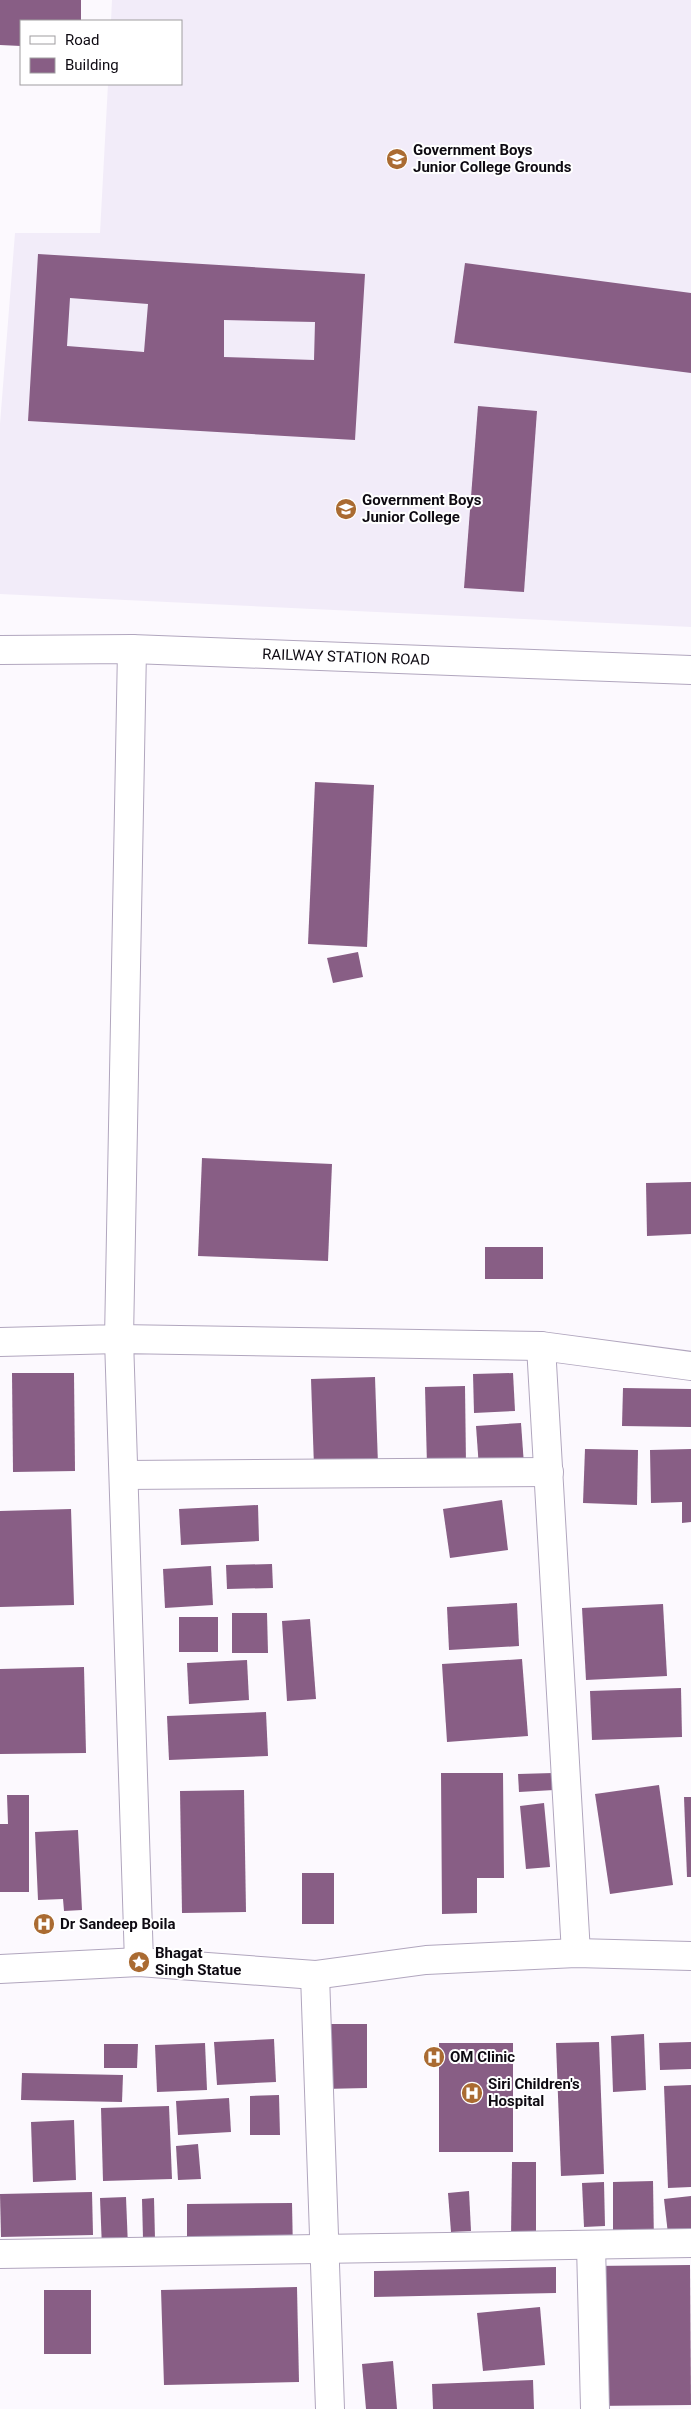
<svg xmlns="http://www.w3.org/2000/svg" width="691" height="2409" font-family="Roboto,sans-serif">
  <rect width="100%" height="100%" fill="#fcf9fe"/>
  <path fill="#f2ecf9" d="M112,0h579v627l-691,-33v-170l15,-191h85l8,-149h73v-63h-70z"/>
  <g fill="#885e85" fill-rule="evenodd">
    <path d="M0,0h81v21h-60v25l-21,-1z"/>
    <path d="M38,254l327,20 -10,166 -327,-19zM70,298l78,6 -4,48 -77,-6zM224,320l91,2 -1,38 -90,-3z"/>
    <path d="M465,263l226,30v80l-237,-30z"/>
    <path d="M478,406l59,5 -13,181 -60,-4z"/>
    <path d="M315,782l59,3 -7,162 -59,-3z"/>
    <path d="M358,952l5,25 -30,6 -6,-25z"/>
    <path d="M202,1158l130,6 -4,97 -130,-5z"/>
    <path d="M691,1182v52l-44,2 -1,-53z"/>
    <rect x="485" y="1247" width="58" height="32"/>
    <path d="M12,1373h62l1,98 -62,1z"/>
    <path d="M513,1373l2,38 -41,2 -1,-39z"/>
    <path d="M375,1377l3,88 -64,2 -3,-88z"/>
    <path d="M465,1386l1,79 -39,1 -2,-79z"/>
    <path d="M623,1388l68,1v38l-69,-1z"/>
    <path d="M521,1423l3,42 -45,3 -3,-42z"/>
    <path d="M585,1449l53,1 -1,55 -54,-2z"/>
    <path d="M691,1449v73l-9,1v-21l-31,1 -1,-53z"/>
    <path d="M502,1500l6,50 -58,8 -7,-49z"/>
    <path d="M258,1505l1,36 -78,4 -2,-36z"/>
    <path d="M71,1509l3,96 -74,2v-96z"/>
    <path d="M272,1564l1,24 -46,1 -1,-24z"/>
    <path d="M211,1566l2,39 -48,3 -2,-39z"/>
    <path d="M517,1603l2,43 -70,4 -2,-43z"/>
    <path d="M663,1604l4,72 -81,4 -4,-72z"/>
    <path d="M232,1613h35l1,40h-36z"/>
    <rect x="179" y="1617" width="39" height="35"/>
    <path d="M310,1619l6,80 -29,2 -5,-80z"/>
    <path d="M522,1659l6,77 -81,6 -5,-78z"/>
    <path d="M247,1660l2,40 -60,4 -2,-41z"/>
    <path d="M84,1667l2,86 -86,1v-85z"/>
    <path d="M681,1688l1,49 -90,3 -2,-49z"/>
    <path d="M266,1712l2,44 -99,4 -2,-44z"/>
    <path d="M441,1773h62l1,105h-27v35l-35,1z"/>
    <path d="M553,1773l1,17 -35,2 -1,-18z"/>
    <path d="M659,1785l14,100 -63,9 -15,-100z"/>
    <path d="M244,1790l2,122 -64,1 -2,-122z"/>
    <path d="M7,1795h22v97h-29v-68h8z"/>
    <path d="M684,1797h7v80h-4z"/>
    <path d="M544,1803l6,64 -24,2 -6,-63z"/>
    <path d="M78,1830l4,80 -18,1 -1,-12 -25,1 -3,-68z"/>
    <rect x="302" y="1873" width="32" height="51"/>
    <path d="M323,2024h44v64l-44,1z"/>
    <path d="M644,2034l2,56 -33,2 -2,-56z"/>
    <path d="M274,2039l2,43 -59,3 -3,-43z"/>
    <path d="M599,2042l5,132 -43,2 -5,-133z"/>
    <path d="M691,2042v27l-31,1 -1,-27z"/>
    <path d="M205,2043l2,47 -50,2 -2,-47z"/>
    <rect x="439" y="2043" width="74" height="109"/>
    <path d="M104,2044h34l-1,24h-33z"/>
    <path d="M22,2073l101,2 -1,27 -101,-2z"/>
    <path d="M691,2085v102l-23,1 -4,-102z"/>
    <path d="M279,2095l1,40h-30v-39z"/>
    <path d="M229,2098l2,34 -53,3 -2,-34z"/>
    <path d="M169,2106l3,73 -69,2 -2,-73z"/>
    <path d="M74,2120l2,60 -43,2 -2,-60z"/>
    <path d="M198,2144l3,35 -23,1 -2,-34z"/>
    <path d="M512,2162h24v75h-25z"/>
    <path d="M653,2181l1,64h-41v-63z"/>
    <path d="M604,2182l1,44 -21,1 -2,-44z"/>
    <path d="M469,2191l2,40 -20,1 -3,-39z"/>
    <path d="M92,2192l1,43 -92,2 -1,-43z"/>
    <path d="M691,2196v36l-23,2 -4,-35z"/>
    <path d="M126,2197l2,50 -26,1 -2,-50z"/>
    <path d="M154,2198l1,41h-12l-1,-40z"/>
    <path d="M292,2203l1,49 -106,1v-49z"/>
    <path d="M690,2265l1,140 -98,1 -2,-140z"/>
    <path d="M556,2267v26l-182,4v-26z"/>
    <path d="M297,2287l2,95 -135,3 -3,-95z"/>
    <rect x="44" y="2290" width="47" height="64"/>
    <path d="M540,2307l5,58 -62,6 -6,-58z"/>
    <path d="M393,2361l4,48h-31l-4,-45z"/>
    <path d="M533,2380l1,29h-101l-1,-25z"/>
  </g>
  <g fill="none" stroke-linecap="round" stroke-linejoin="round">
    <g stroke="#b1a6be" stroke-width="30">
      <g id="street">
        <path d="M0,1342l119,-3 13,-690"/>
        <path d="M541,1346l35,607"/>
        <path d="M124,1475l425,-3"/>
        <path d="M139,1962l-20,-623 422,7 150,20"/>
        <path d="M315,1975l15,434"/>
        <path d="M591,2245l4,164"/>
        <path d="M0,2254l691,-11"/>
      </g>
    </g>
    <g stroke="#b1a6be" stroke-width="30">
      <g id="secondary">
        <path d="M0,650l132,-1 559,21"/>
        <path d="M0,1969l139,-7 176,13 111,-15 150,-7 115,3"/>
      </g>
    </g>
    <use href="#street" stroke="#fff" stroke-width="28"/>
    <use href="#secondary" stroke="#fff" stroke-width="28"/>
  </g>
  <defs>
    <g id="university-disc" transform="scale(1.125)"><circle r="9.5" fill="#aa6b32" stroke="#fff"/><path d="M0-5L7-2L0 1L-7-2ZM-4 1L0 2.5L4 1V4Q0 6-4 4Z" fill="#fff"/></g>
    <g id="hospital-disc" transform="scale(1.125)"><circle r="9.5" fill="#aa6b32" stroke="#fff"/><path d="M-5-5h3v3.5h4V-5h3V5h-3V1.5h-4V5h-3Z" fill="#fff"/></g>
    <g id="sight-disc" transform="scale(1.125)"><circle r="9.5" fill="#aa6b32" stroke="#fff"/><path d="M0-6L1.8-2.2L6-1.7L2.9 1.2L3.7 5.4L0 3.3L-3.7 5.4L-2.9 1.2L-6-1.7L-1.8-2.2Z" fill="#fff"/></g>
  </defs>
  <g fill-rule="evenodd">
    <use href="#university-disc" x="397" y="159"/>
    <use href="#university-disc" x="346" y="509"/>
    <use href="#hospital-disc" x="44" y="1924"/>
    <use href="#sight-disc" x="139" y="1962"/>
    <use href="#hospital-disc" x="434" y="2057"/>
    <use href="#hospital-disc" x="472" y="2093"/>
  </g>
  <g text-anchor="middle" stroke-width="4" stroke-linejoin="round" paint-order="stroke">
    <g font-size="15" font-weight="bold" fill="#0e0a12" stroke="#fff" text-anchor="start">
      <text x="413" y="155">Government Boys<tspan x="413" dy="17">Junior College Grounds</tspan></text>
      <text x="362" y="505">Government Boys<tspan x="362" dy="17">Junior College</tspan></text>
      <text x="60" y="1929">Dr Sandeep Boila</text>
      <text x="155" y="1958">Bhagat<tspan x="155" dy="17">Singh Statue</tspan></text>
      <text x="450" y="2062">OM Clinic</text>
      <text x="488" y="2089">Siri Children's<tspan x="488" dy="17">Hospital</tspan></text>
    </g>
    <g font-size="15" fill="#0e0a12" stroke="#fff">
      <text transform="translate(346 657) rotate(2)" y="5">RAILWAY STATION ROAD</text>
    </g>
  </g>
  <rect x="20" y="20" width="162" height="65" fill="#ffffff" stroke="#9f9da0"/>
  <rect x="30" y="36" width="25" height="8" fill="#ffffff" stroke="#9f9da0"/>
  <text x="65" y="45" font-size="15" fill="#0e0a12">Road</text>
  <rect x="30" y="58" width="25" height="15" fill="#885e85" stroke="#9f9da0"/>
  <text x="65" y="70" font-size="15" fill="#0e0a12">Building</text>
</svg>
